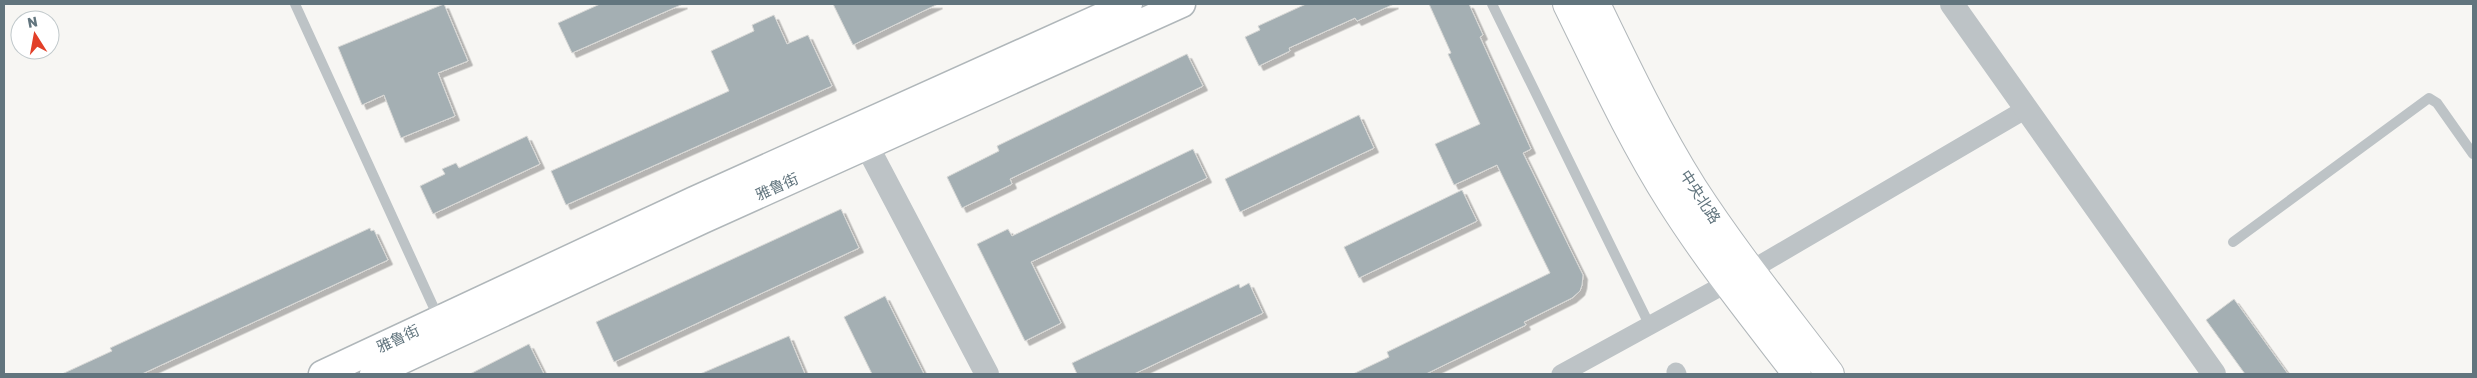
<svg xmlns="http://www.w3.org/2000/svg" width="2477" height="378" font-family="Rubik,'Noto Sans SC',sans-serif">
  <defs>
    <filter id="shadow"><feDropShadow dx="4.5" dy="4.5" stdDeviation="0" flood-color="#0004"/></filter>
  </defs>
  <rect width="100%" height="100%" fill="#f7f6f3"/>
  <g fill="#a4afb3" stroke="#d8d8d6" filter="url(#shadow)">
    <path d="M444,4l24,57 -30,12 17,43 -54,22 -17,-43 -22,10 -24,-58z"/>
    <path d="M600,4h83l-111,49 -14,-30z"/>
    <path d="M833,4h105l-85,41z"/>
    <path d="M1306,4h88l-37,17 -2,-3 -66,30 1,3 -31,15 -14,-29 15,-7 -2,-4z"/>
    <path d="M1429,4h40l14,31 -3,2 51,112 -8,4 60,122 -1,10 -2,6 -8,7 -48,24 2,3 -100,49h-73l36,-17 -2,-5 163,-79 -53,-108 -43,20 -19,-41 45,-20 -32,-70 3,-1z"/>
    <path d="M774,15l13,29 21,-9 24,51 -266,119 -15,-34 178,-80 -18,-40 43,-20 -2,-6z"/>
    <path d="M1187,54l16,32 -193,93 2,5 -50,24 -15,-31 52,-26 -2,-5z"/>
    <path d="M1359,115l15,33 -134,64 -15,-33z"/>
    <path d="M527,136l13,28 -107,50 -13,-28 25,-12 -3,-5 14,-6 3,5z"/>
    <path d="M1193,149l14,29 -176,84 30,61 -36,18 -48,-97 31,-15 4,7z"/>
    <path d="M1462,190l15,31 -118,57 -15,-31z"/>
    <path d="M841,209l18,39 -245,114 -18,-40z"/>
    <path d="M370,228l1,3 3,-1 14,30 -246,114h-80l50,-23 -2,-3z"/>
    <path d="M1249,283l14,30 -129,61h-57l-5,-11 167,-79 1,4z"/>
    <path d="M885,296l39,78h-52l-28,-57z"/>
    <path d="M2234,299l54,75h-43l-39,-54z"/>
    <path d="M789,336l16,38h-105z"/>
    <path d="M529,344l15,30h-74z"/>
  </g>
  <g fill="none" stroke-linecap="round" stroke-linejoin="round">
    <g stroke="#b0b7ba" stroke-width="29">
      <g id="secondary">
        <path d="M322,374l372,-174 435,-196"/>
        <path d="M373,374l330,-154 479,-216"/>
      </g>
    </g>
    <g stroke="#b1b7ba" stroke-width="30">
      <g id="primary">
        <path d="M1567,4c33,67 64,135 104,198 38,60 83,116 126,172"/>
        <path d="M1596,4c30,62 60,125 97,184 42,65 91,125 137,186"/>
      </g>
    </g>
    <g stroke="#bdc3c6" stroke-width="10">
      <path d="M295,4l144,315"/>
      <path d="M1492,4l158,322"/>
      <path d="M2233,242l196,-144 8,5 36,51"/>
    </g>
    <g stroke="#bdc3c6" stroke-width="19">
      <path d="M1676,372l1,2"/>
      <path d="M1561,374l190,-104 275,-161"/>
    </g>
    <g stroke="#bdc3c6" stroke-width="24">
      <path d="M1952,4l262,370"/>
      <path d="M867,146l120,228"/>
    </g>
    <use href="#secondary" stroke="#fff" stroke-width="26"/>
    <use href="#primary" stroke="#fff" stroke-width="28"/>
  </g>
  <g text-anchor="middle" stroke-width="5" stroke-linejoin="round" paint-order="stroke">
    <g font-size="15" fill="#62757e" stroke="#fff">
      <text transform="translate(777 187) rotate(-24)" y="5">雅鲁街</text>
      <text transform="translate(1700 197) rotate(57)" y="5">中央北路</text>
      <text transform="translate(398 339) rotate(-25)" y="5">雅鲁街</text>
    </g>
  </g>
  <rect width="2477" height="378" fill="none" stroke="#62757e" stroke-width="10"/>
  <g transform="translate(35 35) rotate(349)"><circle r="24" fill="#ffffff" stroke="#c0c8cb"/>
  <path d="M0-4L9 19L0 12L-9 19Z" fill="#e23f28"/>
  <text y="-8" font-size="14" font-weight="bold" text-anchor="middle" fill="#62757e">N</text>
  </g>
</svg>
